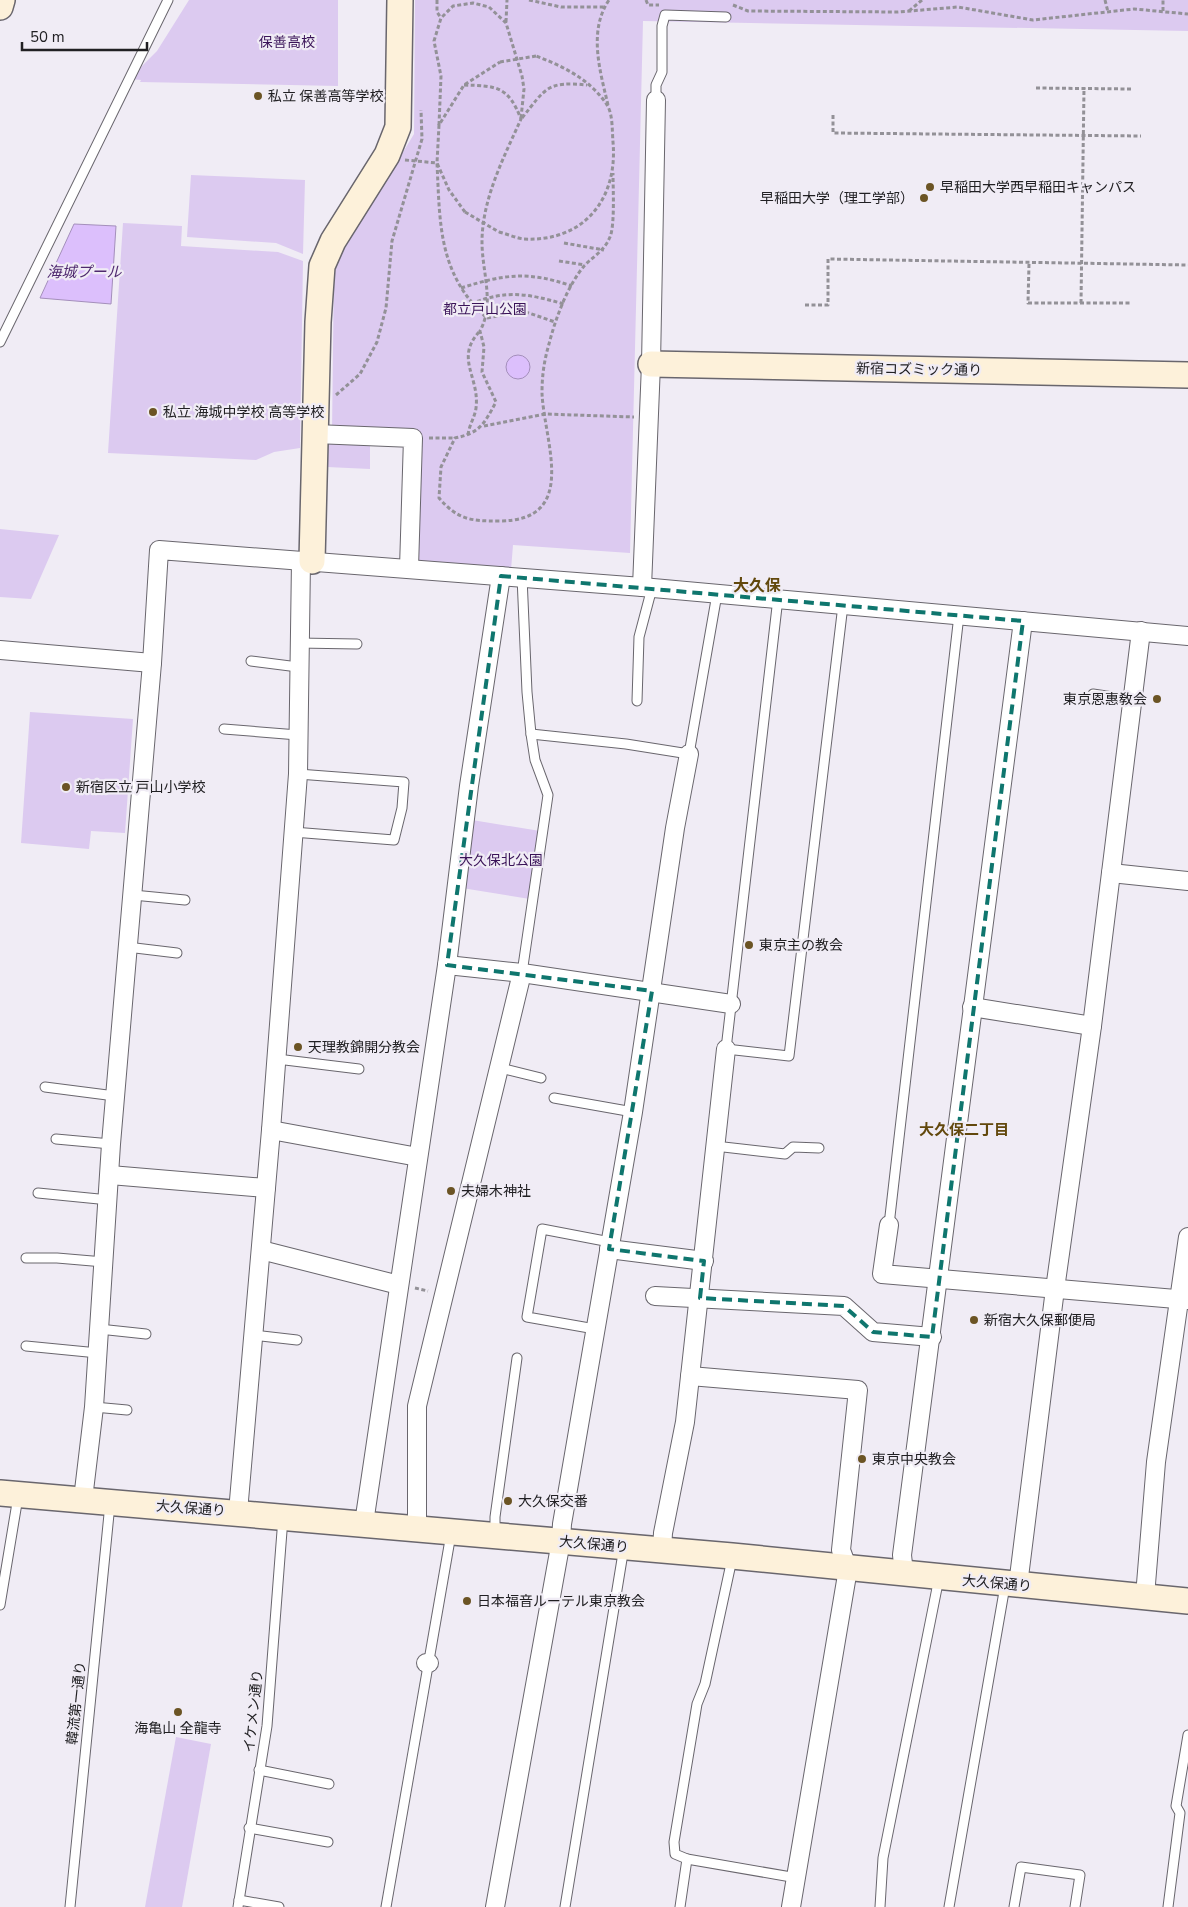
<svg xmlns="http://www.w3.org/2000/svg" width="1188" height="1907" font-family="'Nunito Sans','Noto Sans JP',sans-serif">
  <rect width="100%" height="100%" fill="#f0ecf5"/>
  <g fill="#dccaf0">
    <path d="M189,0h149v86l-198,-4 1,-2 -12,-1 28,-28z"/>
    <path d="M415,0h773v31l-545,-10 -13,532 -117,-8 -2,25 -97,-5 -5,-125 -77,-8 2,-166 80,-132z"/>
    <path d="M191,175l114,5 -2,74 -27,-11 -89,-6z"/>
    <path d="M123,223l59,3 -1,20 97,6 25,9 -3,187 -26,4 -18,8 -148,-7z"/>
    <path d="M327,440l43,1v28l-43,-2z"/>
    <path d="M0,529l59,6 -28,64 -31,-2z"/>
    <path d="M30,712l103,7 -8,114 -34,-2 -2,18 -68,-6z"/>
    <path d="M472,820l68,11 -10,68 -68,-11z"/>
    <path d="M176,1737l35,7 -29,163h-37z"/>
  </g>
  <g fill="#dcbffc" stroke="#a48fbb">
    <path d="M74,224l42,2 -5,78 -71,-6z"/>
    <circle cx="518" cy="367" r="12"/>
  </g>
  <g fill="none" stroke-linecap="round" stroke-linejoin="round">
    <g stroke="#69666d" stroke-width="11">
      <g id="lane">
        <path d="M656,100v-15l6,-13v-46l3,-11 61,2"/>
        <path d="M0,342l168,-342"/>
        <path d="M778,598l-52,451 63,7 54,-451"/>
        <path d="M298,643l59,1"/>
        <path d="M251,661l47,6"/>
        <path d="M1093,694l40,6"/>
        <path d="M637,701l2,-64 13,-49"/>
        <path d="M224,729l74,6"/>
        <path d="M531,734l95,10 63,10 28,-160"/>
        <path d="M293,832l101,8 8,-32 2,-26 -106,-8"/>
        <path d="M133,895l52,5"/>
        <path d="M127,947l50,6"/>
        <path d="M522,973l26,-178 -13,-35 -4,-26 -4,-42 -5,-115"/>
        <path d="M277,1059l82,10"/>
        <path d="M500,1068l41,10"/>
        <path d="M45,1087l70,9"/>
        <path d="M554,1098l79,14"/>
        <path d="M56,1139l55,5"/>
        <path d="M715,1146l70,8 8,-7 26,1"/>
        <path d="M38,1193l71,7"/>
        <path d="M889,1225l70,-610"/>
        <path d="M26,1258h31l47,4"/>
        <path d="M99,1329l47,5"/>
        <path d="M595,1329l-68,-12 15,-88 68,13"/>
        <path d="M253,1335l44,5"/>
        <path d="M26,1346l72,7"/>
        <path d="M94,1407l33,3"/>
        <path d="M495,1533v-16l22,-159"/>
        <path d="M732,1559l-27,125 -8,20 -23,138 1,12 12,5 110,19"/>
        <path d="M0,1605l18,-108"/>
        <path d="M259,1770l70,14"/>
        <path d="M249,1828l79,14"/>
        <path d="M239,1900l40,7"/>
        <path d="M70,1907l40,-403"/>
        <path d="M238,1907l29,-181 16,-208"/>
        <path d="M386,1907l65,-373"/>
        <path d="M565,1907l59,-360"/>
        <path d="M680,1907l7,-48"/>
        <path d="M880,1907l3,-49 56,-280"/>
        <path d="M949,1907l56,-321"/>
        <path d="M1014,1907l7,-40 59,8 -5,32"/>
        <path d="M1168,1907l12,-94 -4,-7 12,-71"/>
      </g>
    </g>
    <g stroke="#69666d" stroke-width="20">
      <g id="street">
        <path d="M315,434l98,4 -4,130"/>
        <path d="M642,587l9,-223 5,-264"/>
        <path d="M0,650l152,13"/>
        <path d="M1111,873l77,8"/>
        <path d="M447,965l75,8 209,31"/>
        <path d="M972,1007l120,19"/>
        <path d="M271,1130l147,27"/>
        <path d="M110,1175l156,13"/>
        <path d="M889,1225l-7,49 306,26"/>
        <path d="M609,1249l95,12"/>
        <path d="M261,1250l138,35"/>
        <path d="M655,1296l189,10 29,26 59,5"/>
        <path d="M690,1376l168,14 -17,160 7,19 -57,338"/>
        <path d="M83,1499l11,-92 17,-263 41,-481 7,-113 483,37 546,49"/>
        <path d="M238,1512l33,-382 27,-356 3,-213"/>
        <path d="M364,1523l83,-558 22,-179 32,-210"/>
        <path d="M417,1528v-122l105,-433"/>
        <path d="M662,1549l1,-16 22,-111 41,-373"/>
        <path d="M904,1573l-2,-18 121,-934"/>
        <path d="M1018,1585l37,-296 37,-263 49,-395"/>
        <path d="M1145,1596l11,-134 32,-225"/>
        <path d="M426,1663h3"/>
        <path d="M495,1907l66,-366 1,-17 71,-412 42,-284 14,-74"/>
      </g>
    </g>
    <g stroke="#69666d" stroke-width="28">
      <g id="secondary">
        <path d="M0,7l2,-7"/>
        <path d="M651,364l537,11"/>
        <path d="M312,561l6,-239 4,-56 11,-25 54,-86 11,-28 2,-127"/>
        <path d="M0,1493l732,63 456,45"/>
      </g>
    </g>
    <g stroke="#939197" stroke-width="3" stroke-dasharray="4 2.5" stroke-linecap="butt">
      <path d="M437,0v12l4,6"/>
      <path d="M529,0l32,7h44"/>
      <path d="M646,0l2,5h11"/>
      <path d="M1105,0l3,12"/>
      <path d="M733,5l15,6 150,1 60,-5 75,13 101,-11 54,5"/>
      <path d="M909,11l13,-11"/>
      <path d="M1163,11v-11"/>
      <path d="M506,22l1,-22"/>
      <path d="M464,85c33,1 44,1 57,34 -17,38 -39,80 -39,123 0,30 13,61 -2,89l4,16 -2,25 14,30c-12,22 -16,31 -41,36l-14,29 -2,31c19,22 32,23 60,23 81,0 45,-79 43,-128 0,-17 2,-32 7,-49 6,-24 19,-60 36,-79 10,-10 19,-14 25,-28 5,-12 3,-49 3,-64"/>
      <path d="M1036,88l96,1"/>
      <path d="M608,105c-8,-34 -20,-74 1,-105"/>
      <path d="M833,115v18l308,3"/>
      <path d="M522,118c24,-30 25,-37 65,-33"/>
      <path d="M439,125l2,-49 -7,-35 7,-23 12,-12 20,-3 16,4 17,16 16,53 2,13 -3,29"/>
      <path d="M405,160l32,3c3,61 1,111 50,155"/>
      <path d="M465,212l-16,-22 -12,-27 2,-38 25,-40 36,-23"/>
      <path d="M499,232c8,2 17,6 25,7 60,3 94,-40 89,-97 -1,-11 0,-28 -6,-37 -16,-25 -44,-39 -71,-49"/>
      <path d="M564,243l40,7"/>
      <path d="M559,261l26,4"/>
      <path d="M1029,264l-1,39h102"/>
      <path d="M461,288c44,-14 67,-17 111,-2"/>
      <path d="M1081,303l3,-215"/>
      <path d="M471,304c35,-15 58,-10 93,0"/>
      <path d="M805,305h23v-46l360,6"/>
      <path d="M487,318l36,-7 32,11"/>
      <path d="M336,395l24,-21 17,-32 9,-34 6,-67 30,-102 -1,-29"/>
      <path d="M484,426l61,-12 89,3"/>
      <path d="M468,435c1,-10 7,-18 8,-27 4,-31 -22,-50 4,-77"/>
      <path d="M429,438h26"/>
      <path d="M415,1288l13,3"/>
    </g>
    <use href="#lane" stroke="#fff" stroke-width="9"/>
    <use href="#street" stroke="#fff" stroke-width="18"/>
    <use href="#secondary" stroke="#fdf1da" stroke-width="25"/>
    <g stroke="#939197" stroke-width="3" stroke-dasharray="4 2.5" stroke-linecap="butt">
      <path d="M500,62l36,-6"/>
      <path d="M465,212l34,20"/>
    </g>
  </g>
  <path fill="none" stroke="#0f766e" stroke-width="4" stroke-dasharray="10 6" stroke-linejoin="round" d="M501,576l522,45 -91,716 -59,-5 -29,-26 -144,-8 4,-37 -95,-12 43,-258 -205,-26z"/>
  <g fill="#6b5424" stroke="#f0ecf5" stroke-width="2">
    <circle cx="258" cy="96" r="5"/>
    <circle cx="930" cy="187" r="5"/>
    <circle cx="924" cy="198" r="5"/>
    <circle cx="153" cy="412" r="5"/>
    <circle cx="1157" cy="699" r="5"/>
    <circle cx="66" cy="787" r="5"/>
    <circle cx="749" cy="945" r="5"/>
    <circle cx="298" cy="1047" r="5"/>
    <circle cx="451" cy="1191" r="5"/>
    <circle cx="974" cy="1320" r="5"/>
    <circle cx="862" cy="1459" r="5"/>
    <circle cx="508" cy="1501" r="5"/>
    <circle cx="467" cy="1601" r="5"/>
    <circle cx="178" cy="1712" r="5"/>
  </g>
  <g text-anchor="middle" stroke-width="4.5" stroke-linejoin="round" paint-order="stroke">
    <g font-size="14" fill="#3a1358" stroke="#f0ecf5">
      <text x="287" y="47">保善高校</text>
      <text x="485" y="314">都立戸山公園</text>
      <text x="501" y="865">大久保北公園</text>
    </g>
    <g font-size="14" fill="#212023" stroke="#f0ecf5" text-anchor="start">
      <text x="268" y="101">私立 保善高等学校</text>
      <text x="940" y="192">早稲田大学西早稲田キャンパス</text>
      <text x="914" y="203" text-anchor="end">早稲田大学（理工学部）</text>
      <text x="163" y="417">私立 海城中学校 高等学校</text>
      <text x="1147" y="704" text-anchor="end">東京恩惠敎会</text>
      <text x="76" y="792">新宿区立 戸山小学校</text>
      <text x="759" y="950">東京主の教会</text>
      <text x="308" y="1052">天理教錦開分教会</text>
      <text x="461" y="1196">夫婦木神社</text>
      <text x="984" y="1325">新宿大久保郵便局</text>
      <text x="872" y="1464">東京中央教会</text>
      <text x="518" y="1506">大久保交番</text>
      <text x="477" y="1606">日本福音ルーテル東京教会</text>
      <text x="178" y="1733" text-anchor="middle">海亀山 全龍寺</text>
    </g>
    <g font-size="14" fill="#212023" stroke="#f0ecf5">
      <text transform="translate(919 369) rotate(1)" y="5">新宿コズミック通り</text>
      <text transform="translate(191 1508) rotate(4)" y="5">大久保通り</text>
      <text transform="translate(594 1544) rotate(5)" y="5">大久保通り</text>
      <text transform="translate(997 1583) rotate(5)" y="5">大久保通り</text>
      <text transform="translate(76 1703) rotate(-84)" y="5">韓流第一通り</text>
      <text transform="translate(253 1711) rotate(-84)" y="5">イケメン通り</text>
    </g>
    <g font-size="15" font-style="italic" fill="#4f296f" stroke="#f0ecf5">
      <text x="84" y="277">海城プール</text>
    </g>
    <g font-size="15" font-weight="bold" fill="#62480c" stroke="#f0ecf5">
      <text x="964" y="1135">大久保二丁目</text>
    </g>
    <g font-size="16" font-weight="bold" fill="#62480c" stroke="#f0ecf5">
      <text x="757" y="591">大久保</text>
    </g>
  </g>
  <path d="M22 42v8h125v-8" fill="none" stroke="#212023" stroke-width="2.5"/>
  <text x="30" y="42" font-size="15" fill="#212023" stroke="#f0ecf5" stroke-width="4" paint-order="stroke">50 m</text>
</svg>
